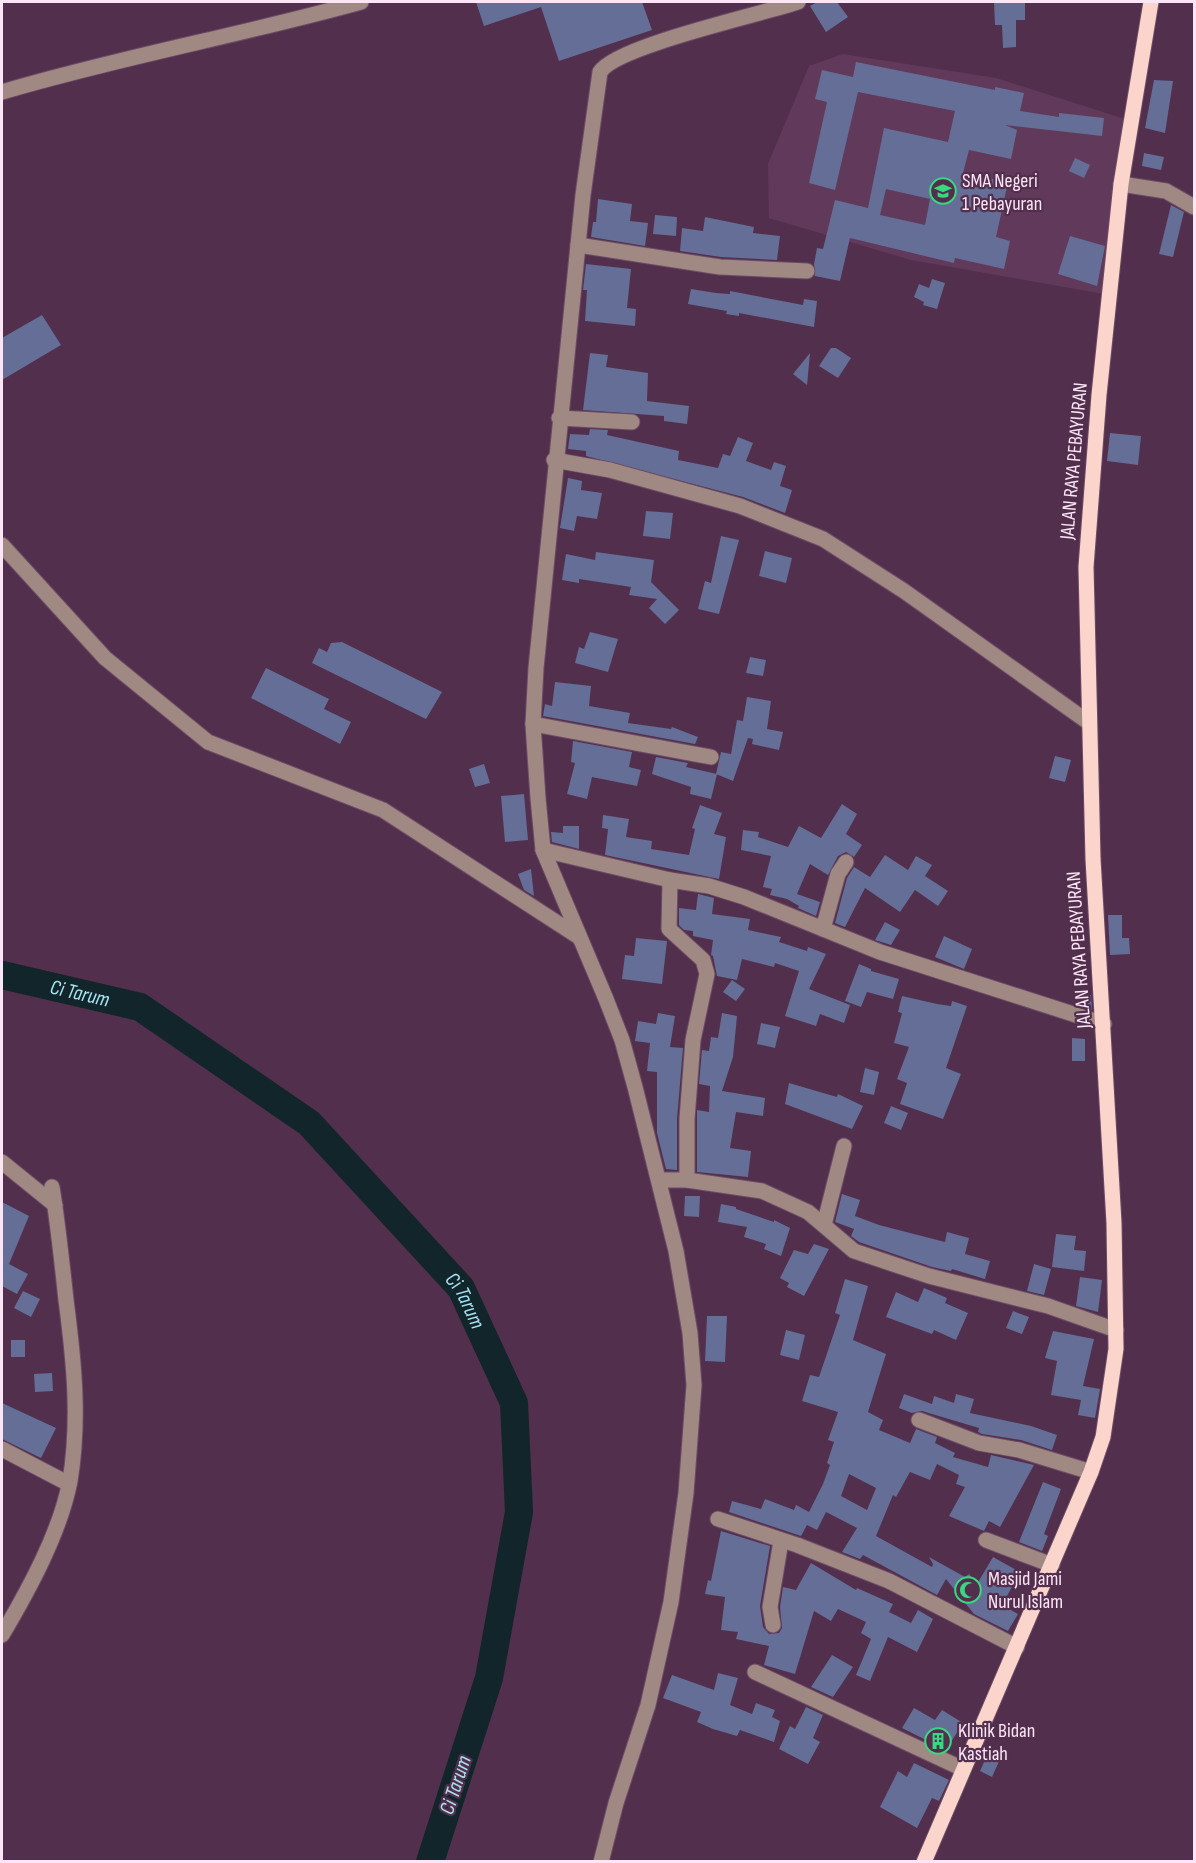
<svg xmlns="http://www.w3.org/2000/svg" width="1196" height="1863" font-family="'Sofia Sans Condensed',sans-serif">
  <rect width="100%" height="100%" fill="#522f4c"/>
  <path fill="#613a5b" d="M843,54l153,24 129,41 -21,175 -193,-34 -142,-42 -1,-54 41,-98z"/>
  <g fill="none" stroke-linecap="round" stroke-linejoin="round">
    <path stroke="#12252a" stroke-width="28" id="s1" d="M2,975l138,32 169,116 152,165 53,115 5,109 -30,166 -59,184"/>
  </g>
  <g fill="#646e97" fill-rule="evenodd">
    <path d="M476,2h166l10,28 -93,31 -18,-54 -57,19z"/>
    <path d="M817,2h20l11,15 -22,15 -16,-26z"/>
    <path d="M994,2h31v18h-9v27l-13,1 -1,-23h-7z"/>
    <path d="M856,62l139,28v-3l29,6 -4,18 39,6v-4l45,5 -2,18 -97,-11 12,5 -6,29 -42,-9 -6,23 45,9 -12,55 14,4 -6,28 -49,-11 -1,5 -104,-25 -10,43 -25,-5 -1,-12 3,-16 6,1 12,-49 33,8 16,-80 64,14 7,-31 -97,-19 -23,98 -26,-7 18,-81 -12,-3 7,-29 31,7zM886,189l44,10 -5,26 -45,-10z"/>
    <path d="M1154,80l19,1 -8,52 -20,-5z"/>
    <path d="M1144,153l20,4 -3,13 -19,-4z"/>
    <path d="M1075,158l15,7 -6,13 -15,-7z"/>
    <path d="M598,199l34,5 -2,17 18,2 -3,23 -54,-9 2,-15h3z"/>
    <path d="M1171,205l13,7 -11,45 -14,-3z"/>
    <path d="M655,215l22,2 -1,19 -23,-2z"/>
    <path d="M705,217l49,10 -1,6 27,3 -3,24 -56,-3 -41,-6 2,-23 21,3z"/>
    <path d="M1070,236l35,10 -8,40 -39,-12z"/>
    <path d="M586,264l45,5 -4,39 9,1 -1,17 -50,-5 2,-31h-4z"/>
    <path d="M932,279l13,4 -8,26 -14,-4 1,-3 -10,-5 5,-13 10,4z"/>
    <path d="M691,289l25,4 14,1v-3l73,14 1,-6 13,2 -3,26 -75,-14v3l-13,-2 1,-3 -39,-7z"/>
    <path d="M42,315l19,30 -59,35v-42z"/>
    <path d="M831,348h5l15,10 -13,20 -19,-12z"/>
    <path d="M590,353l18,2 -2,12 42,6 -1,28 42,5 -2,18 -23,-3v-5l-81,-6z"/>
    <path d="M810,353l-3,32 -14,-11z"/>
    <path d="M590,429l18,1 -1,5 72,16 -1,9 40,8 5,-14 7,2 8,-19 15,6 -7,18 25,9 3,-8 12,4 -6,20 12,4 -7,23 -42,-16 -157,-41v-5l-18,-2 2,-15 19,1z"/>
    <path d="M1110,433l31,3 -3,29 -31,-4z"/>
    <path d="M568,478l14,3 -1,9 21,3 -5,26 -20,-3 -3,15 -14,-3z"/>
    <path d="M646,511l27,2 -3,26 -27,-3z"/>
    <path d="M721,536l18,4 -20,74 -21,-5 7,-28 6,2z"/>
    <path d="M765,551l27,7 -6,25 -27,-7z"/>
    <path d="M596,552l58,8 -3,22 28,28 -14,14 -16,-16 8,-9 -28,-4 2,-8 -52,-8v4l-17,-3 4,-26 29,6z"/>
    <path d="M590,632l28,7 -10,33 -33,-9 4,-16 5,2z"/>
    <path d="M342,642l100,50 -16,27 -114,-56 7,-15 8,4 4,-9z"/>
    <path d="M750,657l16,3 -3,16 -17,-3z"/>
    <path d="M266,668l63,31 -5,10 27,13 -11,22 -89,-46z"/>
    <path d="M555,682l36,4 -2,20 41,7 -2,10 43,6 1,-2 26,10 -3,7 -152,-28 2,-12 7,2z"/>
    <path d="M747,697l24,4 -4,28 16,3 -4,18 -27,-6 1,-5 -5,-1 -15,43 -17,-7 5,-22 10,2 6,-34 6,1z"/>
    <path d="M573,741l59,11 -3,15 12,3 -4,16 -45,-9 -5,22 -20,-5 8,-31 -4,-1z"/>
    <path d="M1055,756l16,4 -6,22 -16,-4z"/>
    <path d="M656,757l32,6 -2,4 31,7 -6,25 -21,-5 1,-7 -39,-13z"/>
    <path d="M484,764l6,19 -15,4 -6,-18z"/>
    <path d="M524,794l4,46 -23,2 -4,-46z"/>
    <path d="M842,804l15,10 -11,20 16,11 -8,12 -8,-5 -8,4 -10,19 -18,-11 -13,30 23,8 -4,14 -18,-8 1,-2 -12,-7 -17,-4 2,-6 -9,-2 8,-31 -30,-6 2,-20 16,2 -1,5 30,10 11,-21 22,12z"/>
    <path d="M700,805l22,8 -8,21 12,3 -7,42 -114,-24 3,-26 -6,-1 1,-13 26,4 -3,18 26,4 -1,8 38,6 6,-26 -3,-1z"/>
    <path d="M563,826h16v23l-27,-7 -1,-10 12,1z"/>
    <path d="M885,855l23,15 8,-14 16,9 -7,11 23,15 -10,15 -23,-16 -15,22 -35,-24 -20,39 -10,-4 12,-45 7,-11 16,10z"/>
    <path d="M531,869l3,27 -10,-6 -6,-16z"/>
    <path d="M698,894l16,4 -2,16 38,5 -2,11 33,7 -2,5 28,9 1,-4 18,7 -17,35 41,16 -6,18 -24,-9 -4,12 -31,-10 14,-45 -24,-8 -1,4 -32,-8 -5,21 -20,-4 -4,-20 -2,-1 2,-15 -20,-4v-5l-9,-1 -5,-5v-17l17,2z"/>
    <path d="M1108,915h14v23h7l1,16 -20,1z"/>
    <path d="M885,922l15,8 -9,15 -16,-5z"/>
    <path d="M944,936l28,13 -8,20 -29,-12z"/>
    <path d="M636,938l31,3 -5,43 -40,-5 3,-24 9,1z"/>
    <path d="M859,964l12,5v2l28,8 -6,20 -26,-7 -6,15 -16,-6z"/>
    <path d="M732,980l13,9 -9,12 -13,-9z"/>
    <path d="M1077,995h14l1,15 -15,-5z"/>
    <path d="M902,996l35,8 14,2 1,-5 15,5 -21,62 15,6 -18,45 -43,-15 7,-21 -10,-4 12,-32 -15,-4 8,-30 -4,-1z"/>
    <path d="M658,1013l17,3 -5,31 13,1 -6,71v51l-11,-1 -9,-36v-61l-10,-1 3,-28 -15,-2 3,-20 18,3z"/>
    <path d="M722,1013l15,3 -4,41 -11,34 43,7 -2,18 -27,-4 -6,36 21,3 -3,26 -51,-5v-62l12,2 1,-26 -11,-2 3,-34 7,1 2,-14 7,1z"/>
    <path d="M761,1023l19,4 -5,21 -18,-4z"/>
    <path d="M1072,1038l13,1v22h-13z"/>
    <path d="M865,1068l14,4 -5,23 -14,-3z"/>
    <path d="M789,1083l48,14 1,-3 25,12 -11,23 -67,-25z"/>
    <path d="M891,1106l17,7 -7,17 -17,-7z"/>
    <path d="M842,1194l18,6 -5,16 24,9 66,17 2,-10 22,6 -4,16 25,7 -5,18 -33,-10 -1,2 -19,-4 -73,-25 -8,-6 3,-7 -19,-7z"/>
    <path d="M685,1196h15l-1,21 -15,-1z"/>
    <path d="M2,1202l27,14 -20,48 19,10 -11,20 -15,-8z"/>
    <path d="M721,1204l15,3v2l38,13v-2l16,8 -9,28 -17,-7 2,-5 -22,-7 3,-10 -29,-5z"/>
    <path d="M1056,1234l20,2 -2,14 12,1 -2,20 -32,-4z"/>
    <path d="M814,1244l15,5 -25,47 -17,-9 2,-4 -9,-5 14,-28 14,4z"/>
    <path d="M1034,1264l17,5 -7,26 -17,-4z"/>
    <path d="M1080,1277l22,3 -4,32 -22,-6z"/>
    <path d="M845,1279l23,7 -15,54 33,14 -18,58 15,8 -4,10 31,13 6,-14 21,8 -2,6 20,10 -2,4 35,10 3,-12 43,10 -34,62 -11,-6 -5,10 -35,-15 16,-29 -9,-3 3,-9 -22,-11 -7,16 -20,-8 -14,25 -3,-2 -17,41 56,31 1,-3 -4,-7 36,20 4,-3 8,10 16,-27 27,15 -18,33 16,9 -10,17 -34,-17 -28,-35 -9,16 -74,-40 -3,4 -18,-7 15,-24 -31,-16 -9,18 -10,-5 -6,11 -72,-24 3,-11 29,8 4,-10 29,11 2,-5 13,7 14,-28 7,-19 -3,-2 7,-21 -6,-2 10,-28 -36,-11 8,-26 9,2 21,-62 -5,-2zM849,1474l27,14 -9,22 -26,-14z"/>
    <path d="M924,1288l23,10 -2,5 23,10 -12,27 -22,-10 -2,4 -46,-17 10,-25 22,10z"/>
    <path d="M23,1291l17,8 -9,18 -17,-9z"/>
    <path d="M1013,1311l16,6 -7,17 -16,-6z"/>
    <path d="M707,1316h20l-2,46 -20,-1z"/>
    <path d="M786,1330l19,5 -6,25 -19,-5z"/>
    <path d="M1053,1331l41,8 -11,47 17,3 -5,29 -17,-3 3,-15 -30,-5 6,-34 -12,-3z"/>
    <rect x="11" y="1340" width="14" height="17"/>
    <path d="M52,1373l1,18 -18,1 -1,-18z"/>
    <path d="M904,1394l28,10 2,-8 20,7 2,-9 18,5 -4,14 61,13 26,9 -5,15 -31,-10 -39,-6 -4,-2 1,-4 -57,-17 -10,2 -13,-5z"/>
    <path d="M2,1403l54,25 -15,30 -39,-19z"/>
    <path d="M1043,1482l18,7 -17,45 4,2 -6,15 -23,-9z"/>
    <path d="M721,1531l49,15 -10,60 3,21 6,7 10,-1 3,-5 -2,-21 3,-20 13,3 15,-27 45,27 1,-2 36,16 -4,8 22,11 7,-13 15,9 -16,33 -29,-15 -18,44 -14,-6 15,-36 -10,-6 5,-11 -28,-13 -7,12 -17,-10 -19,63 -31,-9 5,-19 -33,-7 2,-7 -17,-2 4,-33 -20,-3 3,-14 3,1z"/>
    <path d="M832,1655l21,12 -20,30 -22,-10z"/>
    <path d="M718,1673l20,5 -8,27 22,9 4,-11 19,7 -3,7 8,4 -6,21 -34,-12 -3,6 -24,-7 -16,-7 4,-10 -38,-14 9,-23 42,15z"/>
    <path d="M806,1707l17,8 -10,23 7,4 -12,22 -29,-15 11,-23 5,3z"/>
    <path d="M914,1708l21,12 7,-10 21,13 -17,27 -44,-22z"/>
    <path d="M989,1751l12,6 -9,20 -12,-6z"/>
    <path d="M914,1763l35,17 -10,21 -7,-3 -15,30 -37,-21 18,-36 9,6z"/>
  </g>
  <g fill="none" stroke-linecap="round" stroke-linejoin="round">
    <g stroke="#6d4c67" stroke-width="17">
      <g id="minor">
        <path d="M2,92c118,-35 240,-57 359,-90"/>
        <path d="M1121,184l45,7 28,16"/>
        <path d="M578,245l142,22 87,4"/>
        <path d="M559,418l73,4"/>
        <path d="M554,460l56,10 130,36 83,33 81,52 184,131"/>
        <path d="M2,545l103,113 103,84 175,68 196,127"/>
        <path d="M533,724l178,33"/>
        <path d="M543,850l127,30 39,6 35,11 136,55 224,72"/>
        <path d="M670,880l-1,49 34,31 4,14 -14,66 -6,79v61"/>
        <path d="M823,929l15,-55 8,-12"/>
        <path d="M2,1162l53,43"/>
        <path d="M659,1180h28l75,11 46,21 46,39 75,25 119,30 68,24"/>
        <path d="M824,1225l20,-79"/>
        <path d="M919,1420l60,23 40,7 72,22"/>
        <path d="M2,1449l67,35"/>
        <path d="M718,1519l79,26 92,36 128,66"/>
        <path d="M986,1540l66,25"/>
        <path d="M773,1625l-3,-18 11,-66"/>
        <path d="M2,1635c26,-44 58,-102 68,-154 10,-61 4,-120 -4,-181 -4,-38 -8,-76 -14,-113"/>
        <path d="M755,1672l208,97"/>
        <path d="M601,1862l15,-59 32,-98 23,-103 15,-109 8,-108 -4,-52 -14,-82 -41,-164 -13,-47 -16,-41 -63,-149 -5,-52 -5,-74 3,-56 47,-473 17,-123c16,-26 163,-58 198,-70"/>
      </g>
    </g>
    <g stroke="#6d4c67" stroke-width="17">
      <path id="major" d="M924,1862l167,-390 12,-35 13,-88 -2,-126 -21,-364 -7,-292 13,-172 22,-211 30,-182"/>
    </g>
    <use href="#minor" stroke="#a08883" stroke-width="15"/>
    <use href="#major" stroke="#fbd5cc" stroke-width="15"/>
  </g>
  <defs>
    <g id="school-ring" transform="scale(1.35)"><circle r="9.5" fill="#522f4c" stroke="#38d880" stroke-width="1.5"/><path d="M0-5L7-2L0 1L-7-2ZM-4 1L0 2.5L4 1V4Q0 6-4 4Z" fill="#38d880"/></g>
    <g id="mosque-ring" transform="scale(1.35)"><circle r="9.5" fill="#522f4c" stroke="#38d880" stroke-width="1.5"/><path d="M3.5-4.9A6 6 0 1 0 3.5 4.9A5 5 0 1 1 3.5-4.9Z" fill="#38d880"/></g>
    <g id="building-ring" transform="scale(1.35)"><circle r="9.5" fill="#522f4c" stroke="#38d880" stroke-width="1.5"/><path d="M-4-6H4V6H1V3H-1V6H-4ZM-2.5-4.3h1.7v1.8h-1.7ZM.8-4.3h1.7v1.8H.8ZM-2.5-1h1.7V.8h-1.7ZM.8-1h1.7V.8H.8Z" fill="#38d880"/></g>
  </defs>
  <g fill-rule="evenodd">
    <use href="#school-ring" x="943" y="191"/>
    <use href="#mosque-ring" x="968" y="1590"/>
    <use href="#building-ring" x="938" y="1741"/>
  </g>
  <g text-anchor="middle" stroke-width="4.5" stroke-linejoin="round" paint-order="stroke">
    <g font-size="20" fill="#fce5f7" stroke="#522f4c" text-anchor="start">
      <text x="962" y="187">SMA Negeri<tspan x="962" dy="23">1 Pebayuran</tspan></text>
      <text x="988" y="1585">Masjid Jami<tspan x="988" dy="23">Nurul Islam</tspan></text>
      <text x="958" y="1737">Klinik Bidan<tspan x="958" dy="23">Kastiah</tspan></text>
    </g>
    <g font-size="20" fill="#fce5f7" stroke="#522f4c">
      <text transform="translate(1073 461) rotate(-85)" y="7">JALAN RAYA PEBAYURAN</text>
      <text transform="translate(1078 950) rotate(-94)" y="7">JALAN RAYA PEBAYURAN</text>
    </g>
    <g font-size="21" font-style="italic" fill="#a7e5f3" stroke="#522f4c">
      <text dy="7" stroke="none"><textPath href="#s1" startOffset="80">Ci Tarum</textPath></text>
      <text dy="7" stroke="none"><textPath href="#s1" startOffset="584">Ci Tarum</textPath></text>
      <text transform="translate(455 1785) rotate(-72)" y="7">Ci Tarum</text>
    </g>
  </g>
  <rect width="1196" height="1863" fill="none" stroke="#fce5f7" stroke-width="6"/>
</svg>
